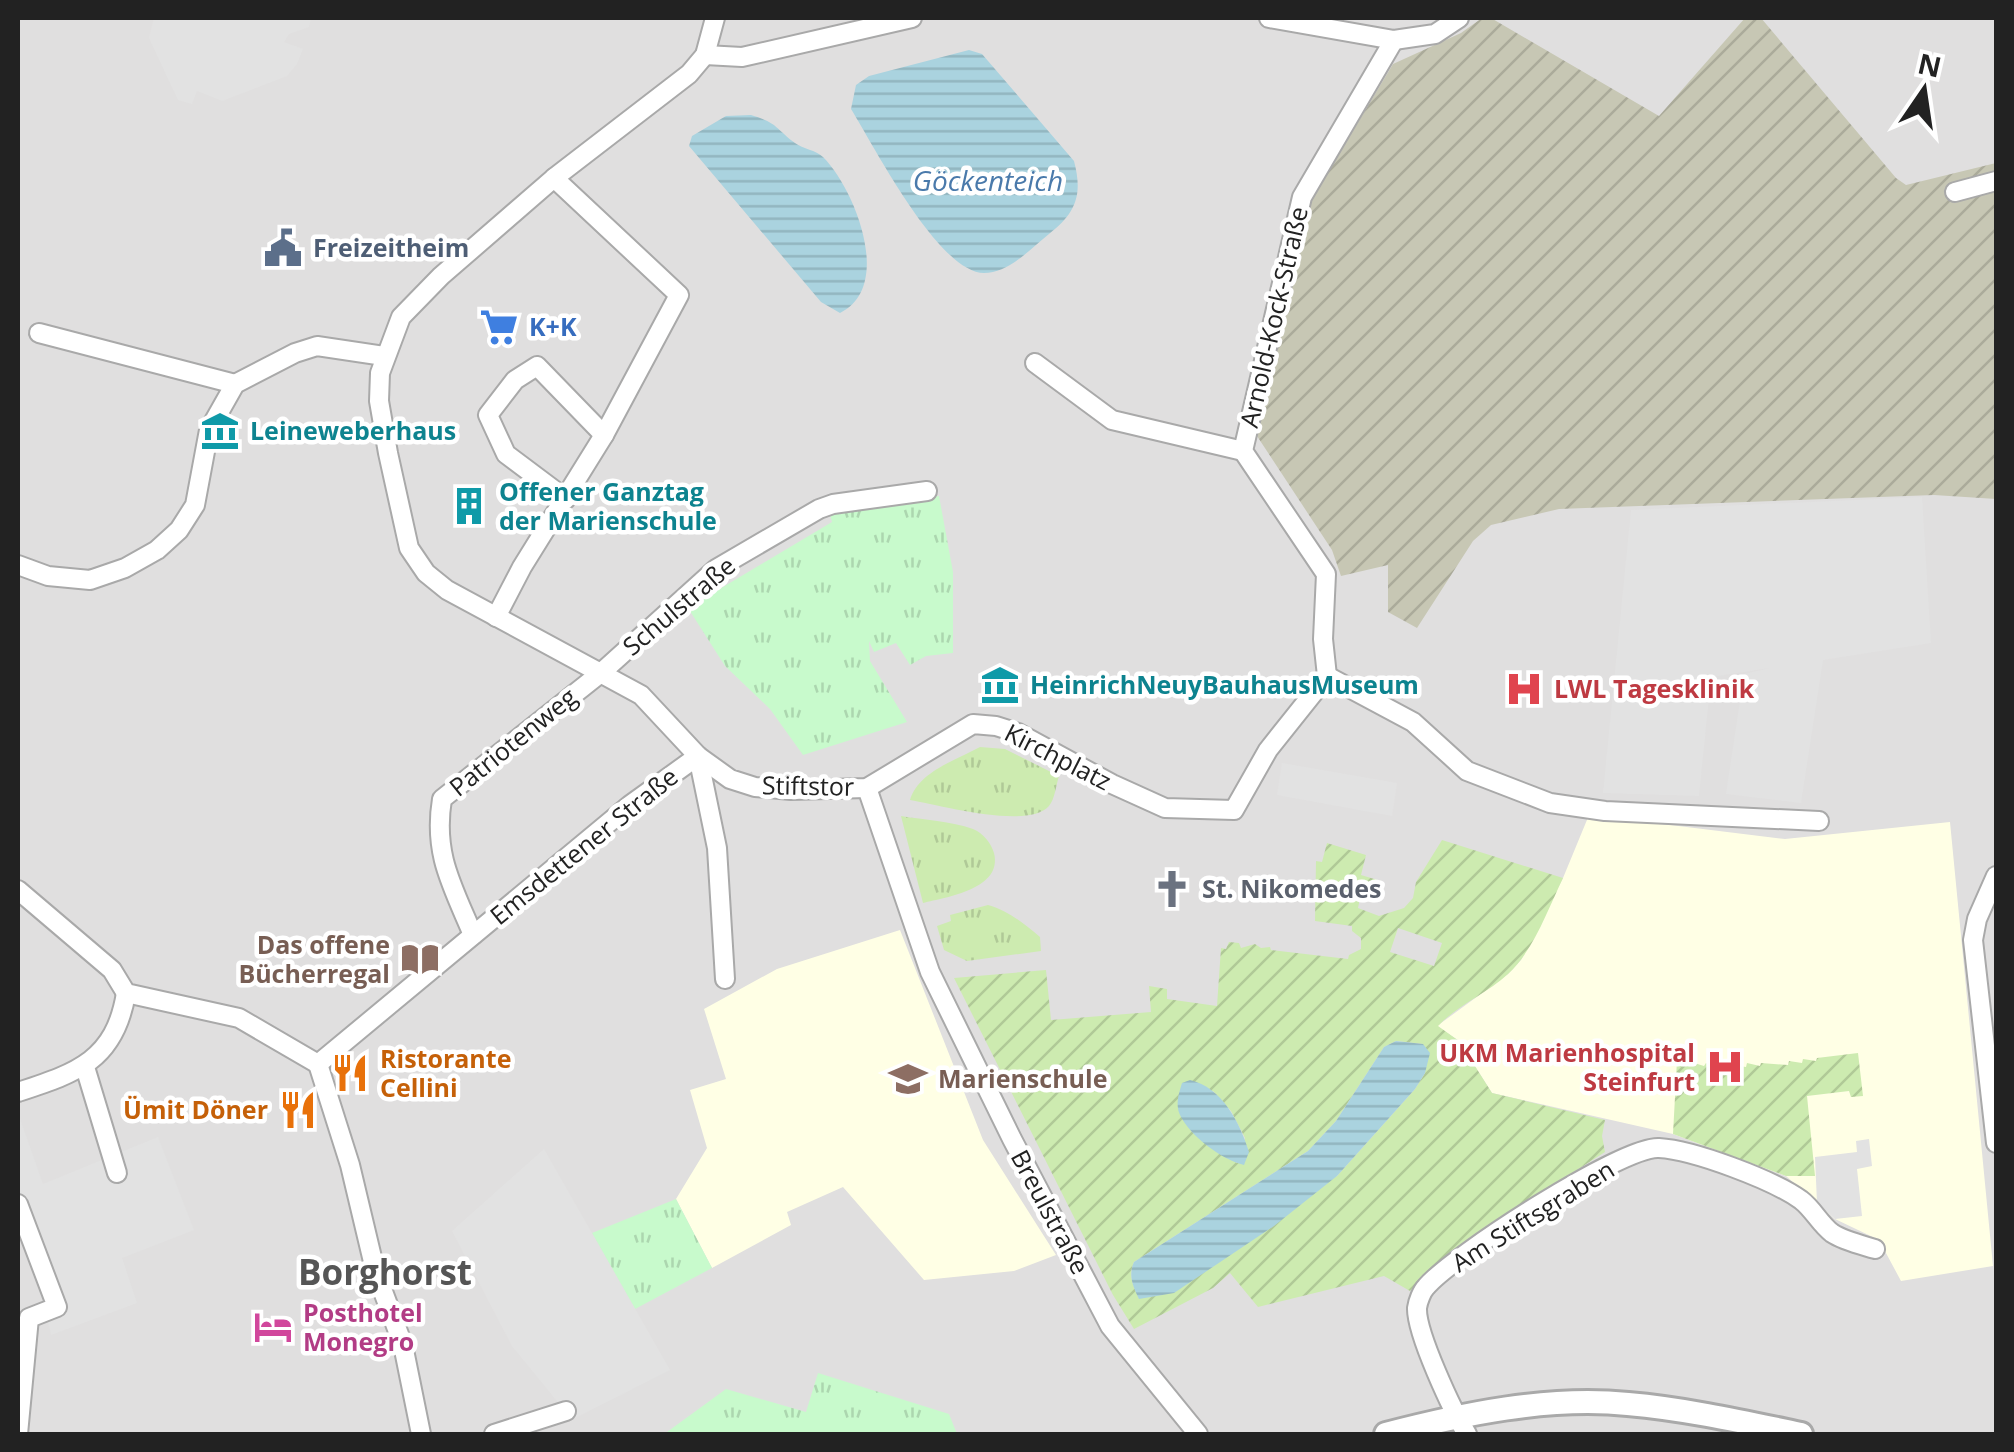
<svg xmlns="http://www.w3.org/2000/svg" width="2014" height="1452" font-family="'Open Sans',sans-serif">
  <defs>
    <pattern id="construction-furrows" width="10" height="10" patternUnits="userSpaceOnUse" patternTransform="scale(2.5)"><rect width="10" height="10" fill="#c7c7b4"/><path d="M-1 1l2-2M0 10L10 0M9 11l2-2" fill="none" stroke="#abab9a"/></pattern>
    <pattern id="grass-tufts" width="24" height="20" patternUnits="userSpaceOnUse" patternTransform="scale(2.5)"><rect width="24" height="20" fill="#cdebb0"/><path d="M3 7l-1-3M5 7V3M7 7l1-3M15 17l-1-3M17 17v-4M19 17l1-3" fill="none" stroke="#b0c997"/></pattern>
    <pattern id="park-tufts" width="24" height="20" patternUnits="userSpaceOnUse" patternTransform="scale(2.5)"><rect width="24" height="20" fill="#c8facc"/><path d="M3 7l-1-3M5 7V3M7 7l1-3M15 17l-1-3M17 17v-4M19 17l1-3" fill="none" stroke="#acd6af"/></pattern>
    <pattern id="garden-furrows" width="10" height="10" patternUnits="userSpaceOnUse" patternTransform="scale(2.5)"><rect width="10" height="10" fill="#cdebb0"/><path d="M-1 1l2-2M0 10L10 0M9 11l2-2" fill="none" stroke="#b0c997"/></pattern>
    <pattern id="water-rules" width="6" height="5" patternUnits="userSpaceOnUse" patternTransform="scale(2.5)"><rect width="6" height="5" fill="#aad3df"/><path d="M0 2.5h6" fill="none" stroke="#92b5bf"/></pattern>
  </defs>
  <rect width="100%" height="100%" fill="#f2efe9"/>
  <rect fill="#e0dfdf" x="18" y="18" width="1978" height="1416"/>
  <g fill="#ffffe5">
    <path d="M1589,815l196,24 165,-17 43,444 -92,15 -22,-41 -44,-21 -49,-43 -113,-42 -181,-41 -33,-52 -22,-15 71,-52 13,-14 42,-82z"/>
    <path d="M900,930l83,210 73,115 -42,16 -90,9 -81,-93 -56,25 4,13 -79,43 -36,-69 31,-51 -17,-58 36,-11 -22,-70 73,-40z"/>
  </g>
  <path fill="url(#construction-furrows)" d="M1482,18h9l168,98 86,-98h16l135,160 10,7 90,-22v336l-62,-4 -375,14 -68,16 -18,16 -56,87 -29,-16v-47l-47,11 -9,-26 -75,-114 55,-237 81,-135 68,-31z"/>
  <g fill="url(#grass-tufts)">
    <path d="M980,747l25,2 54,27c-3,9 -4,23 -10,30 -21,24 -109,-1 -139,-6 8,-28 46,-40 70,-53z"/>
    <path d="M901,816c23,4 50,5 72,13 10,4 18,14 21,24 9,36 -47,44 -71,50z"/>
    <path d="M988,905c21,6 35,18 52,32l1,14 -74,10 -23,-11 -7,-24 14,-5 -1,-6z"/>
  </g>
  <g fill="url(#park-tufts)">
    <path d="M939,496l14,76v81l-27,3 -16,9 -14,-22 -22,9 -5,-11 1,20 37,61 -104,33 -33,-46 -45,-43 -37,-58 144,-86 -3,-11z"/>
    <path d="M676,1199l36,69 -77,41 -43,-76z"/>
    <path d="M818,1373l131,41 8,20 -290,-2 59,-43 80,23z"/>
  </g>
  <g fill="url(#garden-furrows)" fill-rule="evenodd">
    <path d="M1442,840l121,38c-15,31 -29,72 -55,96 -22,20 -50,31 -70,52l21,15 33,52 113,27 -3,16 3,16 -154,99 -41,40 -26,-15 -126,31 -28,-34 -17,15 -79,41 -21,-34 -159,-317 92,-8 5,50 100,-8 -2,-26 18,3v10l50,7 4,-58 5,1 3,-7 10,1 2,5 14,-4 6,4 9,-1 1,3 77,9 1,-4 12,-6v-11l-9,-7v-5l-37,-5 1,-60 6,1 5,-19 39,12 -5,20 20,6 -1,10 -18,-2 -4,19 21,8 25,-8 9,-10 3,-16zM1398,928l44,15 -8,23 -44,-14zM1396,1041l27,3 2,29 -10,16 -78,87 -198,122c-6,-13 -11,-22 -5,-36l174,-111 28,-30 48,-74zM1213,1091l18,20 14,27 -8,25 -46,-32z"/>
    <path d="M1858,1053l5,43 -12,1 -2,-6 -42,5 8,80h-29l-113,-42 4,-74 13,5 1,-3 13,4 2,-3 12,4 1,-4 27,4 1,-4 13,3 1,-3 27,2 1,-4 13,2 1,-4 13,2 1,-3z"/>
  </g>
  <g fill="#e2e2e2">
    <path d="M154,18h157l-2,9 -20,7 -5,8 19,7 -6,15 -10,12 -65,25 -25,-10 -5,13 -14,-4 -29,-62z"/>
    <path d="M1922,497l9,146 -108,17 -22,143 -75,-9 18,-120 26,-6 -59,9 -12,119 -96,-3 28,-283z"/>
    <path d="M1282,763l115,20 -5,33 -115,-21z"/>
    <path d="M18,1113l25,71 115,-47 36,93 -72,28 15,45 -86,32 -9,-39 -24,-63z"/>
    <path d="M1869,1139l3,27 -15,3 5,47 -27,3 -18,-16 -2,-46 42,-5 -1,-11z"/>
    <path d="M544,1149l126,221 -95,48 -14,-12 -49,-60 -60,-115z"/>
  </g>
  <g fill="url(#water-rules)">
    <path d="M969,50l13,4 92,107c9,34 2,52 -25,73 -19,15 -40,39 -65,39 -45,0 -110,-127 -133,-164l5,-24 13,-9z"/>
    <path d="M751,115c27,8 24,13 44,28 8,6 21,7 28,14 32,32 71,130 17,156l-19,-11 -132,-156 3,-10 34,-20z"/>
    <path d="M1396,1041l27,3 7,9 -5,20 -10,16 -78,87 -63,50 -100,67 -35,6c-6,-13 -11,-23 -5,-37l174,-111 28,-30 48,-74z"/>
    <path d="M1190,1080c32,7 50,43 59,72l-5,13c-22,-5 -54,-29 -64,-50 -5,-11 -1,-22 2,-32z"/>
  </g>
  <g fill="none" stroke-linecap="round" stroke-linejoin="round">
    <g stroke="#a9a9a9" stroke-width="22">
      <g id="minor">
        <path d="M715,18l-10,37 -16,19 -135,104 -113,98 -40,41 -21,56 -1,28 9,52 21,95 17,25 21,17 194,105 57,61 32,23 25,8 36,3 76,-2 106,-64 23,2 22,7 94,51 53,24 69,2 34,-60 59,-74"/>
        <path d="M1269,18l125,22 41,-6 24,-16"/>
        <path d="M705,55l37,2 170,-39"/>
        <path d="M1955,192l41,-11"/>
        <path d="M39,333l196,51"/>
        <path d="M1035,363l77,57 131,31"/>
        <path d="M566,499l-60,-45 -18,-39 27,-35 22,-14 67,69"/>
        <path d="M18,565l30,11 42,4 35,-12 32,-18 22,-20 16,-25 14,-75 26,-46 60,-31 22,-7 67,10"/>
        <path d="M496,617l26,-50 82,-132 75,-140 -125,-117"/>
        <path d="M1327,676l-4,-37 3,-65 -83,-123 59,-254 92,-157"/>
        <path d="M1327,676l86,46 54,49 83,32 55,8 214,10"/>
        <path d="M698,756l19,92 8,131"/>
        <path d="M867,788l63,184 82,167 98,187 88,108"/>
        <path d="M1996,876l-19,43 -4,21 23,203"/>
        <path d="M18,890l94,80 14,23 113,25 79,46"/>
        <path d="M473,935c-21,-50 -40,-81 -31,-136l160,-127 114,-103 103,-60 14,-5 94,-13"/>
        <path d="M318,1064l312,-259 68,-49"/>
        <path d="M318,1064l32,101 25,105 28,75 18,89"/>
        <path d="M85,1067l32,106"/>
        <path d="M18,1092c58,-19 97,-31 108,-99"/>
        <path d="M18,1204l39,103 -28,11 -11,116"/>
        <path d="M494,1434l72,-23"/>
        <path d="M1467,1434c-14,-22 -51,-101 -50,-126 1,-7 5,-17 9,-21 26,-31 196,-141 233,-139 35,2 114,32 142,52 12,9 19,24 31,33 12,8 30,12 43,16"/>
      </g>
    </g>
    <g stroke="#a9a9a9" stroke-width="28">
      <path id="tertiary" d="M1386,1434c77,-20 162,-38 242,-30 58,5 116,18 173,30"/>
    </g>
    <use href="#minor" stroke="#fff" stroke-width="18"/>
    <use href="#tertiary" stroke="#fff" stroke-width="22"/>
  </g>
  <defs>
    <g id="civic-bare" transform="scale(3)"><path d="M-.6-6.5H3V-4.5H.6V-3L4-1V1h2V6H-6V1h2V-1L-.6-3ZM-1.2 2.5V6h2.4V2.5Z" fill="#5c6f8a" stroke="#fff" stroke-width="2.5" paint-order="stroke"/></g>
    <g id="supermarket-bare" transform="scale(3)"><path d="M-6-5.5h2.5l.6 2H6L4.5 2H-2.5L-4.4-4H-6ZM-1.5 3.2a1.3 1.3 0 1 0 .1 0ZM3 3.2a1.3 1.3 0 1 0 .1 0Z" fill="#3f7fe0" stroke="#fff" stroke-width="2.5" paint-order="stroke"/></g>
    <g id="museum-bare" transform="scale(3)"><path d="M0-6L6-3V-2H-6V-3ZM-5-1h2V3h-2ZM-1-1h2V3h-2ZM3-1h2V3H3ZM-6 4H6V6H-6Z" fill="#0f9aa8" stroke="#fff" stroke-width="2.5" paint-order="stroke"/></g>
    <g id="building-bare" transform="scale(3)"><path d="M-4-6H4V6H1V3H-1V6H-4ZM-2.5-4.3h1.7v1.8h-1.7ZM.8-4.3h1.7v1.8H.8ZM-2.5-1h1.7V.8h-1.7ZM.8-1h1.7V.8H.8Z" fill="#0f9aa8" stroke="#fff" stroke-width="2.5" paint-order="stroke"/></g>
    <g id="hospital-bare" transform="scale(3)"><path d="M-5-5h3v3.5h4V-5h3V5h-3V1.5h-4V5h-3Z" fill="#e0444e" stroke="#fff" stroke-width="2.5" paint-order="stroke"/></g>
    <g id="church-bare" transform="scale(3)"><path d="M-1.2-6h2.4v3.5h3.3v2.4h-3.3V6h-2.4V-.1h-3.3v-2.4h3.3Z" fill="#6b7280" stroke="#fff" stroke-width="2.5" paint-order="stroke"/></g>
    <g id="library-bare" transform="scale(3)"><path d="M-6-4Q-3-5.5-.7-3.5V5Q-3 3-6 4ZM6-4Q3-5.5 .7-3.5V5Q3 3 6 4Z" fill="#8d6e63" stroke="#fff" stroke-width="2.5" paint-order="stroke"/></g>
    <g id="restaurant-bare" transform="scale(3)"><path d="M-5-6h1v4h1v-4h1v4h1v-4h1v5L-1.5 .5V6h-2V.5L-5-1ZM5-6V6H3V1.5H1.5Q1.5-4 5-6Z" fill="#e8710a" stroke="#fff" stroke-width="2.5" paint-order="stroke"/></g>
    <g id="school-bare" transform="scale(3)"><path d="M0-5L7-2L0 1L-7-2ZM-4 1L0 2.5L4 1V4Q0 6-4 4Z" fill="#8d6e63" stroke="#fff" stroke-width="2.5" paint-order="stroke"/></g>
    <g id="hotel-bare" transform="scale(3)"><path d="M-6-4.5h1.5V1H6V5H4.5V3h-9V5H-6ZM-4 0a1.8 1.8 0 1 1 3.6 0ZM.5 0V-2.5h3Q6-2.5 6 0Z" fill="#d1479c" stroke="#fff" stroke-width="2.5" paint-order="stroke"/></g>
  </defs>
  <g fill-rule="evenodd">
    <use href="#civic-bare" x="283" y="248"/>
    <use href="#supermarket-bare" x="499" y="327"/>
    <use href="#museum-bare" x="220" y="431"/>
    <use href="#building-bare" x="469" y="506"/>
    <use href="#museum-bare" x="1000" y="685"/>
    <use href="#hospital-bare" x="1524" y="689"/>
    <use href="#church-bare" x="1172" y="889"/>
    <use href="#library-bare" x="420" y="959"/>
    <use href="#hospital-bare" x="1725" y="1067"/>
    <use href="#restaurant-bare" x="350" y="1073"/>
    <use href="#school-bare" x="908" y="1079"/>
    <use href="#restaurant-bare" x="298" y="1110"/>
    <use href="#hotel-bare" x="273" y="1327"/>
  </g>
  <g text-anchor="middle" stroke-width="9" stroke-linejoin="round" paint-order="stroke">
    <g font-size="25" font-weight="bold" fill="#4e5e75" stroke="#fff" text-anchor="start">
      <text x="313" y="257">Freizeitheim</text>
    </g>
    <g font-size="25" fill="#222" stroke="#fff">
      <text transform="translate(1274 317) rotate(-77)" y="9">Arnold-Kock-Straße</text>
      <text transform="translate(679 606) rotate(-40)" y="9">Schulstraße</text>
      <text transform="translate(513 742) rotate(-39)" y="9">Patriotenweg</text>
      <text transform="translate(1058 757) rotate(27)" y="9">Kirchplatz</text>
      <text transform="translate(808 786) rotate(1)" y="9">Stiftstor</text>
      <text transform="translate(584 846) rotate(-39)" y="9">Emsdettener Straße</text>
      <text transform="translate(1050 1212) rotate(62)" y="9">Breulstraße</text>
      <text transform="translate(1533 1216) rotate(-32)" y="9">Am Stiftsgraben</text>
    </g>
    <g font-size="25" font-weight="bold" fill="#366cbe" stroke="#fff" text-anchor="start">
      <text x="529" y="336">K+K</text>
    </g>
    <g font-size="25" font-weight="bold" fill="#0d838f" stroke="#fff" text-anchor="start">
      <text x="250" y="440">Leineweberhaus</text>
      <text x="499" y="501">Offener Ganztag<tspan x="499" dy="29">der Marienschule</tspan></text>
      <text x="1030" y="694">HeinrichNeuyBauhausMuseum</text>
    </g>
    <g font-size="25" font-weight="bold" fill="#be3a42" stroke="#fff" text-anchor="start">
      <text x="1554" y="698">LWL Tagesklinik</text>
      <text x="1695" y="1062" text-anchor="end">UKM Marienhospital<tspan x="1695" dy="29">Steinfurt</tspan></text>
    </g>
    <g font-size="25" font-weight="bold" fill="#5b616d" stroke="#fff" text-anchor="start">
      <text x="1202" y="898">St. Nikomedes</text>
    </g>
    <g font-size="25" font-weight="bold" fill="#785e54" stroke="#fff" text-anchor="end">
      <text x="390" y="954">Das offene<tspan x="390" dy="29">Bücherregal</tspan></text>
      <text x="938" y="1088" text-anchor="start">Marienschule</text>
    </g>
    <g font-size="25" font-weight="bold" fill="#c56008" stroke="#fff" text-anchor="start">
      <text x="380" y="1068">Ristorante<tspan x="380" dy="29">Cellini</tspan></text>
      <text x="268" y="1119" text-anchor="end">Ümit Döner</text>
    </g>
    <g font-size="25" font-weight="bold" fill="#b23c85" stroke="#fff" text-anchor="start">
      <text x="303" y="1322">Posthotel<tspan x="303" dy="29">Monegro</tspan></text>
    </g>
    <g font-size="28" font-style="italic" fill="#4a7aab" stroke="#fff">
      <text x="988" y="191">Göckenteich</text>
    </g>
    <g font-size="35" font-weight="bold" fill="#555" stroke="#fff">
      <text x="385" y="1285">Borghorst</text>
    </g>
  </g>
  <rect width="2014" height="1452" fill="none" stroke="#222222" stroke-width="40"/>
  <g transform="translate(1924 90) rotate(13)" stroke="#ffffff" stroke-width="8" paint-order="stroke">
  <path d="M0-8L18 38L0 25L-18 38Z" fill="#222222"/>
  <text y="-15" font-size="28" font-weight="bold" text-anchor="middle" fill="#222222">N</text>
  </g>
</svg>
